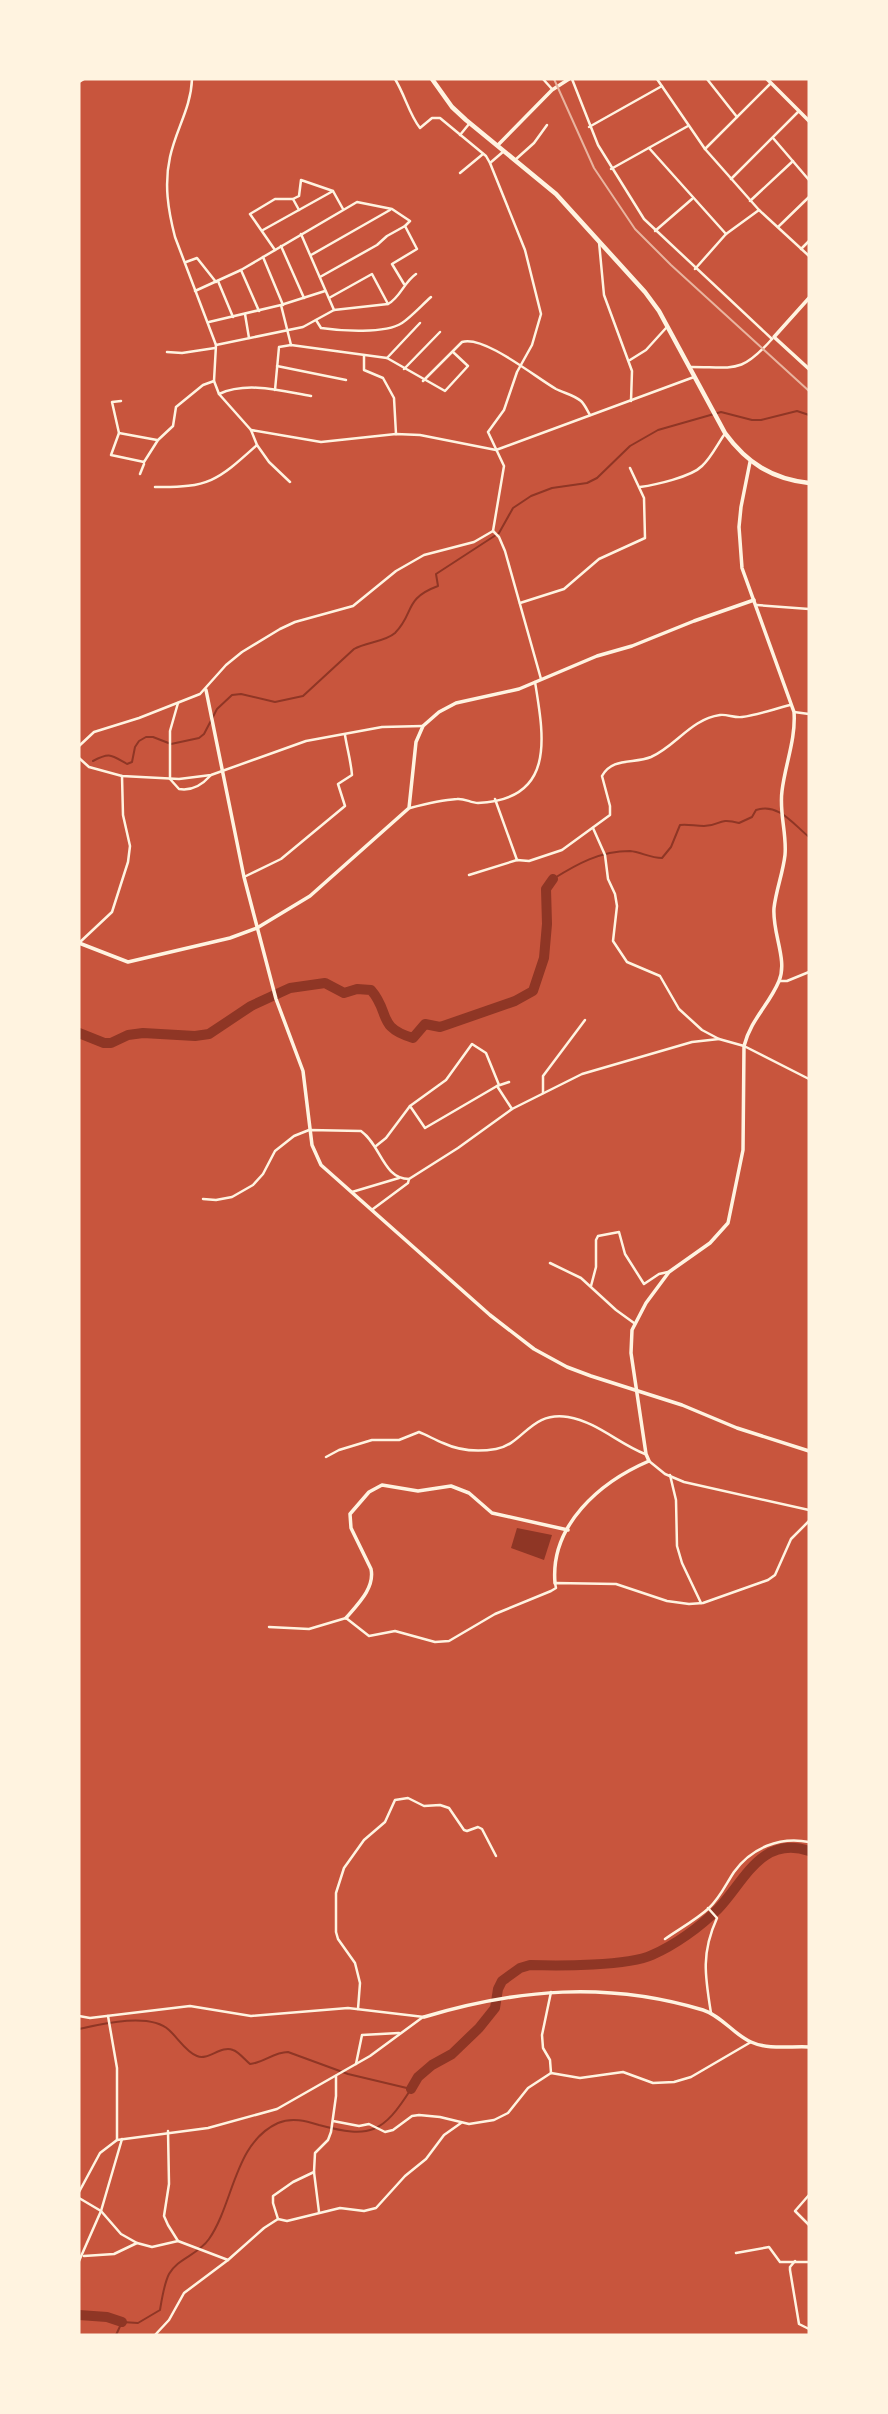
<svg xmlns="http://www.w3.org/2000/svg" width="888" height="2414" font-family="Roboto,sans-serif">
  <rect width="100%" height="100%" fill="#c8553d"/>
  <path fill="#8f3625" d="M517,1528l35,7 -8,25 -33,-12z"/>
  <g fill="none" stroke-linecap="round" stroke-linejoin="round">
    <g stroke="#8f3625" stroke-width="2">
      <path d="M93,761c17,-9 18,-6 34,3l5,-2 3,-15 4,-6 7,-4h7l18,7 28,-6 5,-4 13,-25 15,-14 9,-1 34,8 28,-6 51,-47c12,-7 31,-7 41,-16 20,-20 8,-34 43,-47l-2,-12 63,-41 14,-25 18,-12 21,-8 35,-5 10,-5 33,-32 28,-16 63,-18 31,8h9l36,-9 12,4"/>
      <path d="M553,879c24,-15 47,-28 77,-28 11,1 20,7 32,7l9,-11 9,-22c8,-1 15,1 24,1 17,0 13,-9 35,-3l13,-6 4,-7c23,-7 36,13 53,27"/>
      <path d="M79,2029c22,-5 71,-17 90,1 9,8 17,22 28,26 11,5 24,-11 36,-6 6,2 12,10 17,14 14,-1 23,-12 38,-12l60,22 63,15c-28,44 -40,50 -92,36 -13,-4 -27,-8 -41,-2 -44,20 -44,80 -69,116 -11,16 -31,19 -40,35 -5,10 -7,24 -9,36l-22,13 -16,-1 -6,13"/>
    </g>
    <g stroke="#8f3625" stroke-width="10">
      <path d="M79,1033l25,10h7l17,-8 15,-2 52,3 14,-2 42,-28 39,-18 35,-5 19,10 13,-4 14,1c20,23 5,37 42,48l12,-14 15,3 6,-2 69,-24 18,-10 11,-33 3,-34 -1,-35 7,-10"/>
      <path d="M411,2089l7,-12 14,-12 20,-11 27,-26 16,-20 3,-19 4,-8 18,-13 10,-3c29,1 98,1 122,-10 23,-10 48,-28 66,-46 26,-27 43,-74 91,-58"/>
      <path d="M79,2315l28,2 15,5"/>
    </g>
    <g stroke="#fff3e0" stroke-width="2.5">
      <path d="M192,79c-1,29 -16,50 -22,78 -6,27 -2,53 5,80l41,108 -2,36 5,13 32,36 6,15 12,17 21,20"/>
      <path d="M543,79l9,10"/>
      <path d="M572,79l26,66 46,74 128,120"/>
      <path d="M657,79l48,70 54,61 50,46"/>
      <path d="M707,79l30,38"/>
      <path d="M79,82l5,-3"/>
      <path d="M589,127l73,-41"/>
      <path d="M460,135l9,-11"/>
      <path d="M773,138l36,42"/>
      <path d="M649,148l77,86"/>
      <path d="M705,149l66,-66"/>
      <path d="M515,160l19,-17 13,-18"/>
      <path d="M490,163l14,-12"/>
      <path d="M611,169l77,-43"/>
      <path d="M460,173l23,-19"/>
      <path d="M731,179l68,-68"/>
      <path d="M293,199l6,11"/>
      <path d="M750,201l43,-40"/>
      <path d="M778,227l31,-30"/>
      <path d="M263,230l70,-39"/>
      <path d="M655,231l37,-32"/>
      <path d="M301,234l33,76"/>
      <path d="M599,242l5,53 28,76 -1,30"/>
      <path d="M281,246l23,52"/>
      <path d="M801,249l8,-8"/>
      <path d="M275,250l-25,-36 25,-15h18l6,-3 2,-16 32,11 10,18"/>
      <path d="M311,255l79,-45"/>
      <path d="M263,257l20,48"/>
      <path d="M186,262l11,-4 19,24"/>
      <path d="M695,269l31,-35 33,-24"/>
      <path d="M241,270l18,41"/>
      <path d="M320,277l57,-32 10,-9 18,-10 12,23 -25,15 12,20"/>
      <path d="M218,281l15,36"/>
      <path d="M195,291l46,-21 116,-68 35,7 18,12 -5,5"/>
      <path d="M329,298l43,-24 16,30"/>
      <path d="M281,305l10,40"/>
      <path d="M245,314l4,24"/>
      <path d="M316,320l5,8c20,3 64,6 81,-5 9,-6 20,-18 29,-26"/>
      <path d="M209,322l72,-17 44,-14"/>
      <path d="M216,345l87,-18 31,-17 54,-6c12,-6 16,-22 28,-30"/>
      <path d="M167,352l15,1 33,-5"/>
      <path d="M364,356v14l19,8 11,20 2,36"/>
      <path d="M387,358l33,-35"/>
      <path d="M630,360l16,-10 20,-22"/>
      <path d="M277,366l69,14"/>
      <path d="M691,367c44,0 50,7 81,-28"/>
      <path d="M404,369l36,-37"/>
      <path d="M423,381l39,-39c22,-7 73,35 94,47 8,4 18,6 25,12 4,4 6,9 9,14"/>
      <path d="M275,390l4,-43 12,-2 96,13 58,33 23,-25 -15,-14"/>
      <path d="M219,394c28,-13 63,-3 92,2"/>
      <path d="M121,401l-9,1 7,31 -8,22 33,7 14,-22 15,-14 3,-19 27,-22 11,-4"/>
      <path d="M251,430l70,12 75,-8 24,1 76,15 198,-73"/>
      <path d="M119,433l38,7"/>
      <path d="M140,474l4,-10"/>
      <path d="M155,487c55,1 63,-7 102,-42"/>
      <path d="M640,487c15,-2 51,-10 62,-21 9,-8 15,-21 22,-31"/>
      <path d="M493,531l6,6 6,14 36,128"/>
      <path d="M520,603l44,-14 35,-30 46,-21 -1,-40 -14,-30"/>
      <path d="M757,605l52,4"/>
      <path d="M178,703l-8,28v48l9,10c12,2 23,-4 31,-13"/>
      <path d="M794,712l15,2"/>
      <path d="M79,746l15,-14 45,-14 61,-24 26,-29 16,-13 38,-23 15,-7 58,-16 43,-35 28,-16 50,-13 19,-11 11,-65 -16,-34 16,-22 13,-38 15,-27 9,-31 -16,-64 -35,-87 -4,-7 -46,-38h-8l-12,10c-11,-14 -15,-33 -25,-49"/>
      <path d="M79,758l10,9 33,9 57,3 32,-4 95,-34 76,-14 41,-1"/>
      <path d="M495,799l22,61"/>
      <path d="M410,808c15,-4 31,-8 47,-9 7,-1 14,4 21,4 78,-3 66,-66 57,-121"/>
      <path d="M593,828l12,27 3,24 7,15 2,12 -4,35 14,21 33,14 19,33 23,21 17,9 25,7 65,33"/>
      <path d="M469,875l48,-15 12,1 33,-11 48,-35v-9l-8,-30c10,-19 32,-12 49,-19 25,-11 40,-38 69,-42 7,-1 14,3 22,2 16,-2 32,-8 48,-12"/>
      <path d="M244,877l37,-18 64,-53 -7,-22 14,-9c-1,-13 -5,-27 -7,-40"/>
      <path d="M79,943l33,-31 16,-50 2,-16 -7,-31 -1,-39"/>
      <path d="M779,981h8l22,-9"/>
      <path d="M499,1085l-13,-32 -14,-9 -26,36 -36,26 15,22 72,-42 12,-4"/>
      <path d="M497,1086l15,23"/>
      <path d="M543,1093v-17l42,-56"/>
      <path d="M376,1146l10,-8 24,-32"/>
      <path d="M352,1192l47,-14"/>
      <path d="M203,1199l13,1 16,-3 21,-12 10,-11 12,-23 19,-15 15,-6 52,1c20,14 22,48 48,48"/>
      <path d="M373,1209l35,-26 1,-4 49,-31 54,-39 70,-35 110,-32 27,-3"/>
      <path d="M550,1263l31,15 35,32 18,13"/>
      <path d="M591,1286l5,-19v-27l2,-4 21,-4 6,22 19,30 15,-10 9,-2"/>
      <path d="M326,1457l13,-7 33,-10h27l20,-8c8,3 16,8 24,11 17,8 35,9 53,6 28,-5 34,-38 72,-32 29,5 51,27 77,37"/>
      <path d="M649,1461l16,13 19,8 125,28"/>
      <path d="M670,1475l6,25 1,46 5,17 19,40"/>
      <path d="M269,1627l40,2 37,-11 23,18 26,-5 40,11 14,-1 46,-27 56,-23 5,-3 -1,-5 61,1 51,17 22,3 14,-1 65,-23 7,-5 16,-36 18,-18"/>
      <path d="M708,1908l9,10c-16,35 -12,58 -6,95"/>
      <path d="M665,1939c14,-10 31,-19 44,-31 11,-10 17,-24 25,-36 17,-24 46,-36 75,-30"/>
      <path d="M358,2009l2,-26 -5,-20 -17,-24 -2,-7v-39l8,-25 20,-28 21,-18 10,-22 13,-2 16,8 16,-1 9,3 15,22 3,1 11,-4 4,2 14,27"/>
      <path d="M79,2016l11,2 100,-12 61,10 97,-8 76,9"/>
      <path d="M108,2016l9,52v72"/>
      <path d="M356,2064l6,-29 37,-2"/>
      <path d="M551,2073l-1,-13 -7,-12 -1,-13 9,-43"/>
      <path d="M333,2121l26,5 10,-2 16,8 8,-2 19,-14 7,-1 21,2 29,7 25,-4 14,-7 20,-25 23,-15 29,5 43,-6 30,11 21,-1 17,-5 60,-35"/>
      <path d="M168,2131l1,53 -5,32 4,9 10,16 50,19"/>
      <path d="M314,2172l5,40"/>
      <path d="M79,2192l21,-39 17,-13 91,-12 69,-19 93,-53 53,-39"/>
      <path d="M809,2195l-14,16 14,14"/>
      <path d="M79,2198l22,13 20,23 16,9 15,4 26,-6"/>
      <path d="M278,2219l-5,-16v-7l20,-14 21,-10 1,-19 13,-13 3,-8 5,-36v-20"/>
      <path d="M736,2253l33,-6 11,15h29"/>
      <path d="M84,2256l30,-2 23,-11"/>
      <path d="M79,2261l22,-50 21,-72"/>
      <path d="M795,2261l-5,6v3l9,54 10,5"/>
      <path d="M155,2335l14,-15 15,-27 44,-33 36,-32 14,-9 9,2 53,-13 24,3 12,-3 29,-32 21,-17 18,-24 17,-12"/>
    </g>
    <g stroke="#fff3e0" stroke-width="3.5">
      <path d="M767,79l42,42"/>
      <path d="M498,145l54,-55 17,-11"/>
      <path d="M809,298l-35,39 35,32"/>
      <path d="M206,690l38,187 32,122 27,72 9,74 9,20 169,150 44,34 33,18 24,9 91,29 55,23 72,23"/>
      <path d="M79,943l49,19 102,-24 27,-10 53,-32 99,-88 7,-66 7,-16 16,-14 17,-9 63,-14 78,-33 35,-10 62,-25 60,-21"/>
      <path d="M555,1583c-5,-58 45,-101 94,-122l-3,-7 -15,-101 1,-23 14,-27 23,-31 41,-29 18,-20 15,-73 1,-104c7,-27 25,-41 35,-65 9,-21 -7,-48 -5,-73 2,-18 9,-35 11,-53 2,-21 -6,-42 -3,-64 3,-26 14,-52 12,-79l-52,-144 -3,-41 2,-20 9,-45"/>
      <path d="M346,1618c12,-14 29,-30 25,-49l-20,-41 -1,-14 19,-22 13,-7 36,6 33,-5 18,7 23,20 76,17"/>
      <path d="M424,2017c94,-28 183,-36 279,-7 19,6 30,24 48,32 17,8 40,4 58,5"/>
    </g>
    <path stroke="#fff3e0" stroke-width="4.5" d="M432,79l20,28 14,13 90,74 89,98 14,19 66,122c22,30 47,46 84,50"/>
    <path stroke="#e9b49f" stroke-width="2" d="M554,79l40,89 41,61 36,36 138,126"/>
  </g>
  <rect width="888" height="2414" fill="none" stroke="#fff3e0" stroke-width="161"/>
</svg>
